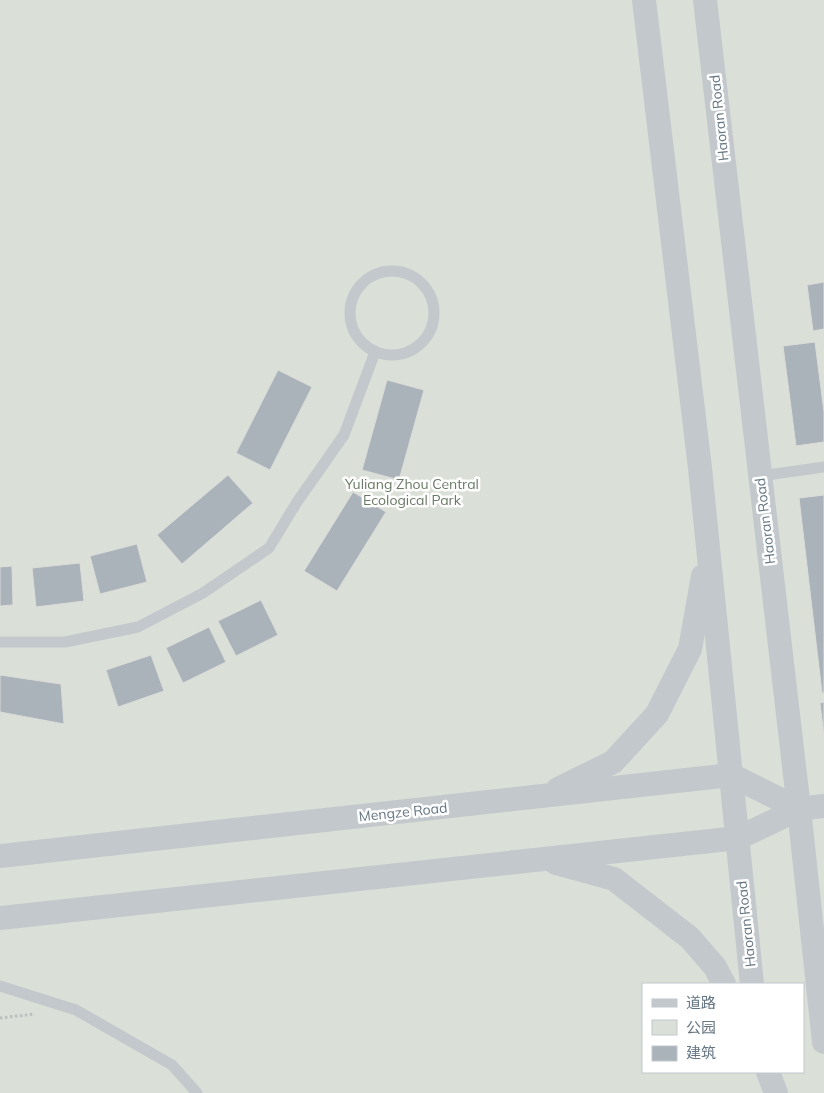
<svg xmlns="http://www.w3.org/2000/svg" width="824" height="1093" font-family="Mulish,'Noto Sans SC',sans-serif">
  <rect width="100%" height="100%" fill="#fafaf8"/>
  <path fill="#dadfd7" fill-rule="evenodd" d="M0,0h824v1093h-824zM643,984h160v88h-160z"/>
  <g fill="#aab3b9" stroke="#dcdcda">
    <path d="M824,282v47l-11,2 -6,-46z"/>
    <path d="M815,342l9,70v30l-28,4 -13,-100z"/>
    <path d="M278,370l34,17 -42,83 -34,-17z"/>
    <path d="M387,380l37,10 -25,90 -37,-10z"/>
    <path d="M228,475l25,28 -71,61 -25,-29z"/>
    <path d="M353,492l33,20 -49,79 -33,-20z"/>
    <path d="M824,495v198h-2l-23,-195z"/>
    <path d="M137,544l10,38 -47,12 -10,-38z"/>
    <path d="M80,563l4,38 -48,6 -4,-39z"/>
    <path d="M12,566l1,39 -13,1v-39z"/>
    <path d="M261,600l17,35 -42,21 -18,-35z"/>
    <path d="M209,627l17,35 -43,21 -17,-35z"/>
    <path d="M151,655l13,36 -46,16 -12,-37z"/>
    <path d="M0,675l61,9 3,40 -64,-12z"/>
    <path d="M824,702v35l-4,-34z"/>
  </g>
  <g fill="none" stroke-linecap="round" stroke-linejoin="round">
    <path stroke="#bbbfc2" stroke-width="3" stroke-dasharray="2.5 2.5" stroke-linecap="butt" d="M0,1018l35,-4"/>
    <g stroke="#c3c8cc" stroke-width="11">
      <circle cx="392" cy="313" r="42"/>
      <path d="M760,476l64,-9"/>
      <path d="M0,642h65l73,-15 65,-34 66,-45 28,-46 47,-67 31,-83"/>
      <path d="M0,986l76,24 96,55 25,28"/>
    </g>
    <g stroke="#c3c8cc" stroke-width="24">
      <path d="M644,0l56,468 52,516"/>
      <path d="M705,0l94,809 25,233"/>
      <path d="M558,789l55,-27 44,-48 33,-65 13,-73"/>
      <path d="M0,856l731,-81 68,34"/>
      <path d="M556,863l58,16 76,59 25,29 9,17"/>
      <path d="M0,918l738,-80 61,-29 25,-3"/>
      <path d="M768,1072l8,21"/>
    </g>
  </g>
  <g text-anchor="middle" stroke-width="5" stroke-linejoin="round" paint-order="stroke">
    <g font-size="14" fill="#657683" stroke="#fff">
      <text transform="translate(719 118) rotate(-96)" y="5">Haoran Road</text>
      <text transform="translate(765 521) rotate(-97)" y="5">Haoran Road</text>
      <text transform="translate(403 812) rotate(-6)" y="5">Mengze Road</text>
      <text transform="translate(746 924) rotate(-96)" y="5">Haoran Road</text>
    </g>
    <g font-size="14" fill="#687a64" stroke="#fff">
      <text x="412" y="489">Yuliang Zhou Central<tspan x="412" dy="16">Ecological Park</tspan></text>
    </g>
  </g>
  <rect x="642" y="983" width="162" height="90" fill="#ffffff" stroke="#c1c8cd"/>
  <rect x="652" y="999" width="25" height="8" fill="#c3c8cc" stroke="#c1c8cd"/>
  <text x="686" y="1008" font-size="15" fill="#657683">道路</text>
  <rect x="652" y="1020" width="25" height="15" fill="#dadfd7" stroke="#c1c8cd"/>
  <text x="686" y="1033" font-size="15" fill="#657683">公园</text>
  <rect x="652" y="1046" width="25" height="15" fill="#aab3b9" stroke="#c1c8cd"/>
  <text x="686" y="1058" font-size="15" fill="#657683">建筑</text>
</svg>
